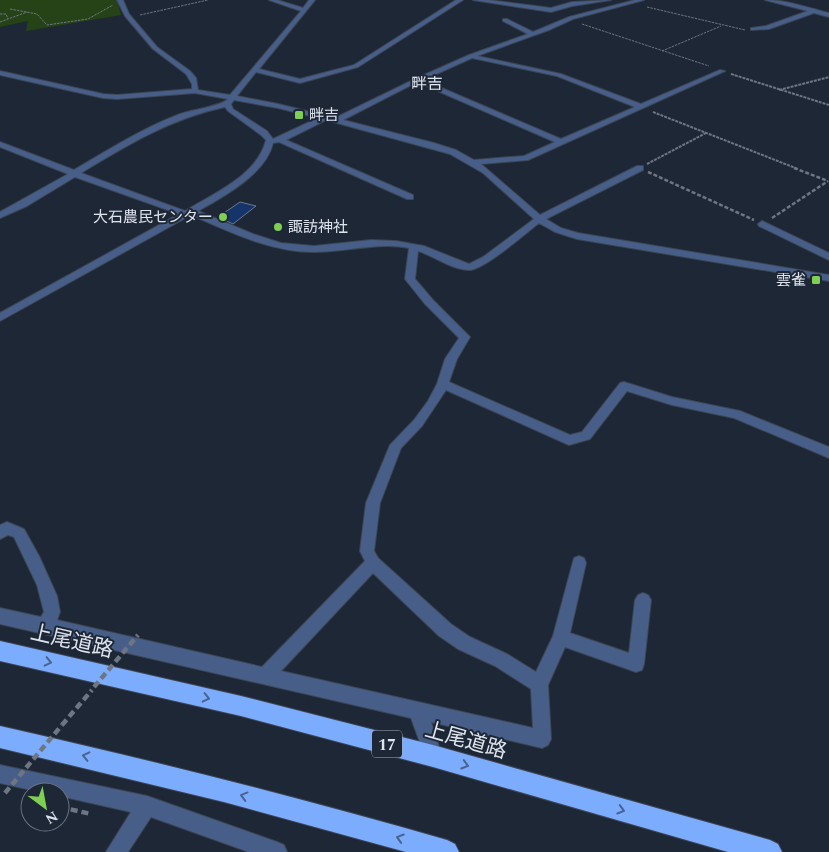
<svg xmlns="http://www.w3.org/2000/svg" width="829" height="852" font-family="Spectral,'Noto Sans JP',serif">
  <rect width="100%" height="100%" fill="#1e2736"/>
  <path fill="#264317" d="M0,0h117l4,15 -95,16 2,-10 -28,6z"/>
  <path fill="#15346a" stroke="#6d788a" d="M240,202l16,4 -23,18 -15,-7z"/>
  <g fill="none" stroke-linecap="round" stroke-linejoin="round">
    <g stroke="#3d4553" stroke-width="2">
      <g id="minor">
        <path d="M117,0h6l6,14 28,33 33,24 6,7 2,12 32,5 71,-84 -32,-11h8l26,8 6,-8h6l-56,69 41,10 54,-14 102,-65h7l-105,67 -58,16 -44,-11 -19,24 41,8 57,14 80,-39 54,-24 59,-21 -25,-13v-2h4l26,13 36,-15 66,-17h9l-71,19 -24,11 -72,26 84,18 80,30 79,-34 5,1 -197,89 -47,4 59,51 97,-49h6v4l-97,49 15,9 17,5 251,42v6l-252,-42 -22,-7 -16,-9c-13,10 -55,47 -70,47 -17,0 -35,-14 -51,-19l-3,28 18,21 37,37 -13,22 -8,23 121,53 12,-3 38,-49 4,-1 48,15 68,14 89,36v11l-95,-40 -62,-13 -45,-14 -37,48 -21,6 -123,-55 -24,36 -21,22 -21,55 -6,48 4,7 73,66 19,13 37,17 29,18 17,-36 21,-78 5,-2 5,2 2,5 -16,70 59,20 6,-53 3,-5 5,-2 5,2 3,5 -7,64 -2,6 -6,2 -71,-25 -17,38 3,54 -3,6 -6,3 -111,-26 11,34 -3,6 -6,3 -6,-3 -16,-44 -411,-94v-16l41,9 3,-5 -7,-27 -23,-48 -6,-2 -8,4v-14l7,-3 17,7 15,27 18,40 3,16 -3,8 205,47 103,-106 -5,-10 6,-48 24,-58 24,-25 14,-19 9,-17 8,-25 14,-21 -34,-34 -20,-25 4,-31c-32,-6 -62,4 -95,4 -44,0 -84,-20 -123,-37l-191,106v-8l179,-99 -104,-37 -48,29 -27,12v-6l68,-38 -68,-27v-5l74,28c34,-20 69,-42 106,-56 11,-4 42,-8 48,-15l-33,-6 -78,6 -14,-1 -103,-23v-4l103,23 14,1 75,-6v-5l-6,-10 -33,-25 -28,-33zM472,58l85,18 78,31 -74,32 -138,-59zM417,82l138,60 -31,14 -50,4 -18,-10 -22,-7 -91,-23zM234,100l44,8 40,10 -45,21 -6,-8 -34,-22 -2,-5zM225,107l3,4 33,24 5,5c-9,36 -52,53 -81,71l-104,-38c46,-28 91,-55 144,-66zM326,120l124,34 33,19 51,46 -51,38 -14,7 -45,-18 -28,-5 -25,-1 -57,6 -33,-3 -28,-9 -55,-23c25,-14 68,-37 75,-68l6,-1 128,57h6v-4l-127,-55zM373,573l66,63 19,13 37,17 36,23 2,39 -252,-57z"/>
        <path d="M473,0h15l63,8 21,-6 39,-2 -39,6 -21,6z"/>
        <path d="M765,0c22,0 44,8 64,13v4l-15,-4 -45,16 -18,1v-2l15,-2 42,-15z"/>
        <path d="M762,221l67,32v7l-70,-34 -1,-2z"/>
        <path d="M0,765l147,31 130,46 7,3 3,7h-38l-98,-35 -23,35h-22l25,-40 -71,-16v-4h-20l-40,-9z"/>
      </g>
    </g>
    <g stroke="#3d4553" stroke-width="2">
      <g id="highway">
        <path d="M0,641l241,55 192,49 337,95 8,4 4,8h-54l-295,-85 -192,-51 -241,-55z"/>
        <path d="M0,726c150,34 299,71 447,114l8,4 4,8h-53l-182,-50 -224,-54z"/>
      </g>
    </g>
    <g stroke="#6e7683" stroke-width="1" stroke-dasharray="2.5 1" stroke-linecap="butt">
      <path d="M647,7l98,23"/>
      <path d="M10,9l27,5 10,11 41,-6 25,-14"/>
      <path d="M0,14h6l2,5"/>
      <path d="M140,15l68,-15"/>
      <path d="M0,22l27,-10"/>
      <path d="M582,24l127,42"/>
      <path d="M662,51l59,-25"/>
      <path d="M731,74l4,1"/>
    </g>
    <g stroke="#6e7683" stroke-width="2" stroke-dasharray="3 1" stroke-linecap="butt">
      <path d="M731,74l98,31"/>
      <path d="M779,90l50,-13"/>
      <path d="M653,112l145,57"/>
      <path d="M647,164l59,-31"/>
    </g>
    <g stroke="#6e7683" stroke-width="2.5" stroke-dasharray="4 2" stroke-linecap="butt">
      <path d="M794,168l34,13"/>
      <path d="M648,172l106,48"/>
      <path d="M772,218l56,-37"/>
    </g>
    <g stroke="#6e7683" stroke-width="4.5" stroke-dasharray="7 4" stroke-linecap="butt">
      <path d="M62,725l30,-35"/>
      <path d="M60,807l31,7"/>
    </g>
    <use href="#minor" fill="#475f88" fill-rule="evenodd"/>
    <use href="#highway" fill="#7cacfd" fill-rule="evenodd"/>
    <g stroke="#6e7683" stroke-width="4.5" stroke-dasharray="7 4" stroke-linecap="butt">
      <path d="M94,687l44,-52"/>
      <path d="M5,793l57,-68"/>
    </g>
  </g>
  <defs><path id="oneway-chevron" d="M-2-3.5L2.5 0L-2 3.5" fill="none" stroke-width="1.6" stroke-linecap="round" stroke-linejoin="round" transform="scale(1.25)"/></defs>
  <g stroke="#486390">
    <use href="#oneway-chevron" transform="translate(48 662) rotate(13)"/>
    <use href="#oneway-chevron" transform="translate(206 698) rotate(13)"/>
    <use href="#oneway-chevron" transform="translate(86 756) rotate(-167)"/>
    <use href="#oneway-chevron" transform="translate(465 765) rotate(16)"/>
    <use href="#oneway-chevron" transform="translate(244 796) rotate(-165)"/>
    <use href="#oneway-chevron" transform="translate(621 810) rotate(16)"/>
    <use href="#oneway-chevron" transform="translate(400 838) rotate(-163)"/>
  </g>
  <g fill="#7fd052" stroke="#1e2736" stroke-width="2">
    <rect x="294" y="110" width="10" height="10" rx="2.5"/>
    <circle cx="223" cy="217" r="5"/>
    <circle cx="278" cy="227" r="5"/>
    <rect x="811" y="275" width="10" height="10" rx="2.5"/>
  </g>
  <g text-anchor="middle" stroke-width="4" stroke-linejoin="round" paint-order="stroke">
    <g font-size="15" fill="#dee4ee" stroke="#1e2736" text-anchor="start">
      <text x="309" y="120">畔吉</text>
      <text x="213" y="222" text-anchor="end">大石農民センター</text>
      <text x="288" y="232">諏訪神社</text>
      <text x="806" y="285" text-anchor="end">雲雀</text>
    </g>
    <g font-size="16" fill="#dee4ee" stroke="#1e2736">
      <text x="427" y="89">畔吉</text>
    </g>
    <rect fill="#1e2736" stroke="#a4abb7" stroke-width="1" x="372" y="730.5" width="30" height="27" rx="4"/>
    <g font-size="16" font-weight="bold" fill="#dee4ee">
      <text x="387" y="750">17</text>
    </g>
    <g font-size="21" fill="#dee4ee" stroke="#1e2736">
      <text transform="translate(72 641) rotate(13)" y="7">上尾道路</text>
      <text transform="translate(466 740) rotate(16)" y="7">上尾道路</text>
    </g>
  </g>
  <g transform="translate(45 807) rotate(148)"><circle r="24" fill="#1e2736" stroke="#6b7380"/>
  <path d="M0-4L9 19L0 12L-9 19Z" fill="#7fd052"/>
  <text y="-8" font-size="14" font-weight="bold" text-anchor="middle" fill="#dee4ee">N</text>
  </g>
</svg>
